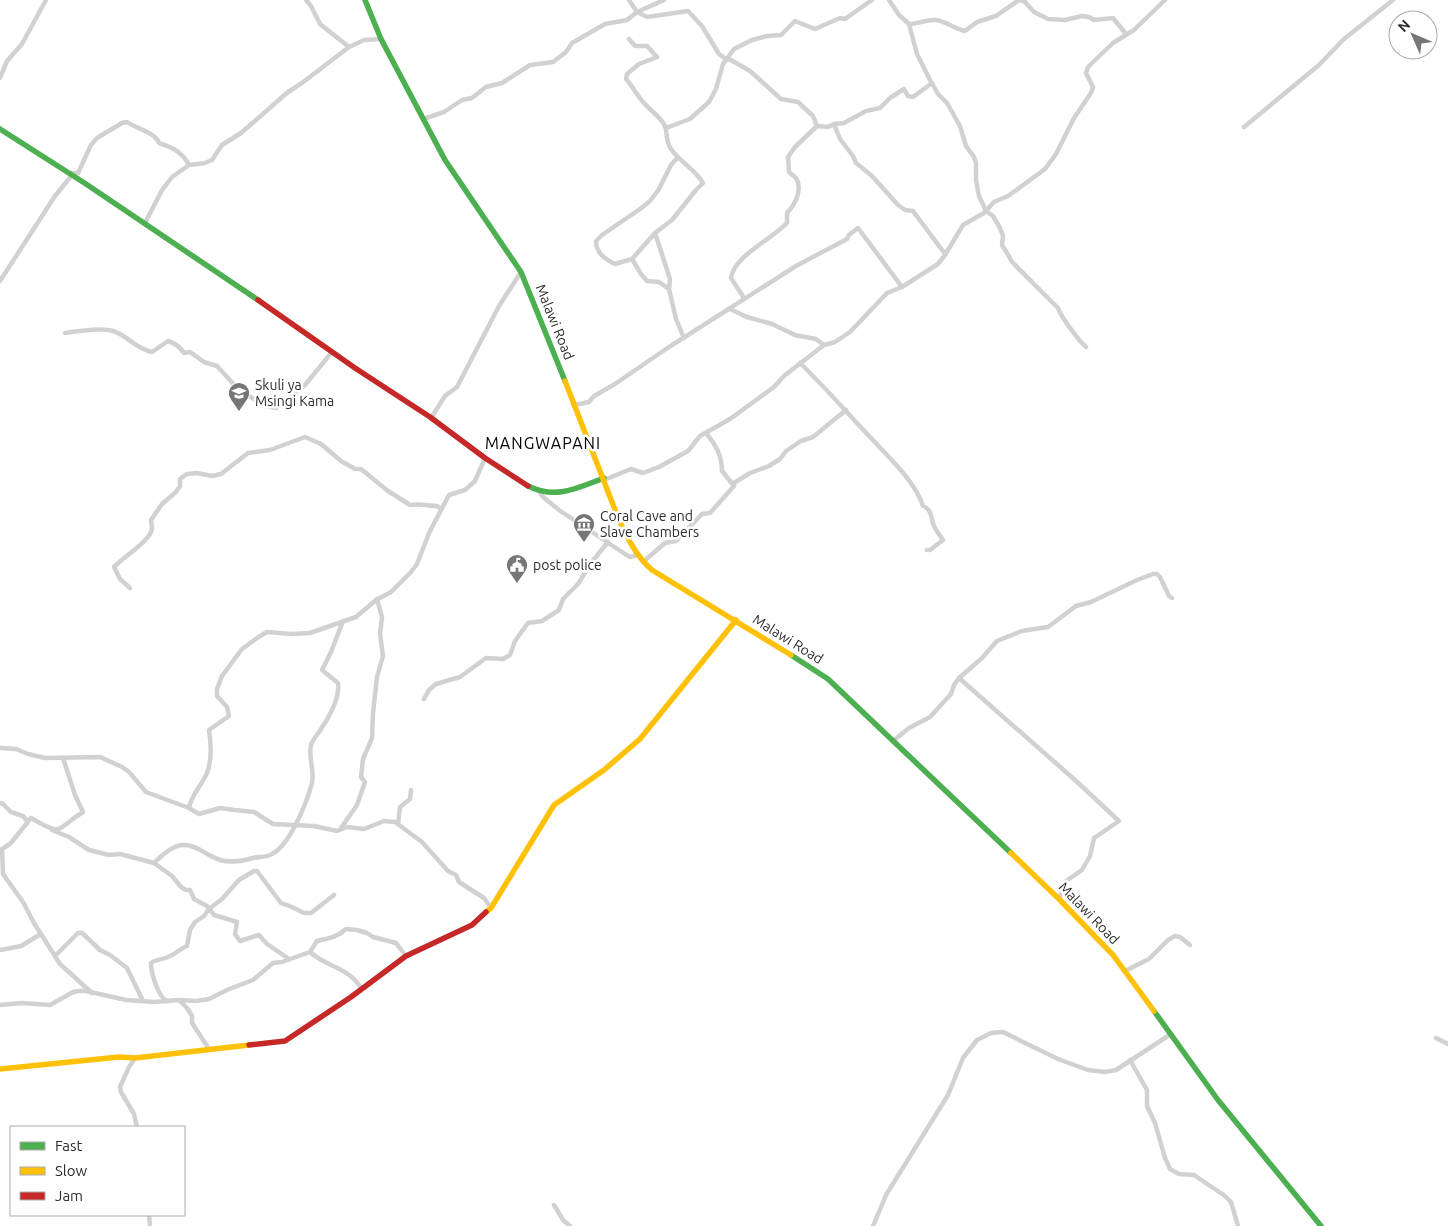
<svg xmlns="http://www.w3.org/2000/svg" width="1448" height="1226" font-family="Ubuntu,sans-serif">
  <rect width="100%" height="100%" fill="#fff"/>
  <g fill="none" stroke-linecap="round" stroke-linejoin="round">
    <g stroke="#d1d1d1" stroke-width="4.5">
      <path d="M306,0l5,6 9,18 29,23"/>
      <path d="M629,0l8,12 10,5 41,-6 14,15 17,28 7,5 5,1 19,11 31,28 17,3 15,14 4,10"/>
      <path d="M889,0l10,15 10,9 8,30 13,26 8,14 9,9 13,23 6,20 8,11 2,6v17l3,16 7,15 7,5 7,12 3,8 -1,9 5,8 5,9 46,46c3,9 21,33 28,39"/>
      <path d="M909,24c8,0 16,-4 25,-4 11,0 20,9 31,11l12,-9 19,-6 23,-16 5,1 10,11 14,7 17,1 17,-4 7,1 5,3 19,-2 13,16"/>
      <path d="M629,39l6,7h12l10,11 -18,7 -12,10 -1,5c7,8 12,18 19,25 6,7 14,12 19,20 5,9 0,14 7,25 9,13 25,21 32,34l-7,7 -24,30 -17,13 -23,26 -17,5c-10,-5 -19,-11 -19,-23l6,-6 38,-26 10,-8 9,-12 12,-24 7,-8"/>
      <path d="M0,78l7,-17 15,-17 24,-44"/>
      <path d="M423,119l21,-7 18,-12 10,-2 14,-11 16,-4 28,-18 23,-3 13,-10 6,-9 33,-19 22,-4 10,-8 27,-12"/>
      <path d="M834,124l6,15 13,17 3,7 16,13 26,29 7,5 8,1 32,43"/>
      <path d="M1244,127l75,-62 25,-26 49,-39"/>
      <path d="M666,128l24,-9 19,-17 7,-13 7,-25 11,-15 18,-9 15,-4 14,-1 14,-14 20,8 25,-11 5,1 27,-19"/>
      <path d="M189,165l16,-2 7,-3 10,-15 19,-12 47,-41 14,-9 47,-36 15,-7 17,-1"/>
      <path d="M70,173h8l13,-28 6,-7 25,-15 5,-1c10,7 28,10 32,21 13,5 23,8 30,22l-17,12 -10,13 -17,33"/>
      <path d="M655,233l15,46 -1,10 7,30 8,19"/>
      <path d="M632,259l9,15 6,7 12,1 10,7"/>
      <path d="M0,281l55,-85 17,-21"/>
      <path d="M744,298l-13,-20c3,-22 41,-39 56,-55v-10c8,-8 16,-24 9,-35 -2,-2 -5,-4 -7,-6l-1,-15 7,-10 22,-21 11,1 6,-3 10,-1 22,-12 14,-3 10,-10 14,-9 4,7 5,1 19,-14"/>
      <path d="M730,309l17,8 25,7 23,11 21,4 8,6"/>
      <path d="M65,333c12,-2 36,-6 48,-2 12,3 23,18 39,21l16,-11c7,2 12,6 16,12l6,-1 14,10 13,4 21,23 27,17 11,2 29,-23 27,-33"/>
      <path d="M800,363c25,24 48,51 72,76 17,19 43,42 51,67 10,4 7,12 11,20 2,5 6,9 9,14l-13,10h-3"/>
      <path d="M575,405l14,-3 5,-6 21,-12 51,-35 130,-83 51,-27 2,-4 9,-7 44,59"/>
      <path d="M431,418l14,-22 12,-9 42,-81 22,-34"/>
      <path d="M604,480l27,-11 12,4 16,-6 29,-16 12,-15 30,-17 44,-32 10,-11 40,-31 11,-3 15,-10 37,-39 15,-6 36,-23 7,-9 18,-30 21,-12 10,-11 14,-6 37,-27 11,-15 18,-36 17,-25 2,-6 -7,-14 2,-6 25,-24 21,-13 31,-30"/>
      <path d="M734,483l16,-10 19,-7 11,-7 6,-8 15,-10 12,-4 33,-27"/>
      <path d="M539,491l4,6 16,13 66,44 5,3 7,-2"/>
      <path d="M643,562l22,-19 11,-2 26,-27 8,-1 24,-27 -12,-15c0,-15 -6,-26 -16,-38"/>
      <path d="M130,588l-10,-9 -6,-12c8,-9 38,-27 38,-39 0,-3 -1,-5 -1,-8l11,-16 14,-12 4,-6v-7l7,-5 10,-1 15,3 9,-2 27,-21 22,-3 35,-13 16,7 20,17 14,8h6l27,22 22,14c11,-2 18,1 27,1l4,3"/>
      <path d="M959,678l116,102 44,41 -25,17 -4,18 -8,14 -16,11 -7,18"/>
      <path d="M424,699l5,-9 7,-6 24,-7 26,-19 17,1 7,-4 5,-14 13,-18 14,-2 17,-11 4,-11 15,-15 13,-21 17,-21"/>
      <path d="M893,741l16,-13 21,-11 21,-23 3,-9 5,-7 23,-20 15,-17 25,-10 26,-4 28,-21 15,-4 46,-22 16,-6h4l3,3 9,19 3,2"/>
      <path d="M0,748l16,1 12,5 17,4 55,-1 22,10 7,5 17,20 43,16 10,6 21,-6 15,2 19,2 19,12 41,2 23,5 10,-4 17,2 20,-8 11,1 27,20 26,29 8,4 3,7 25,16 7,10"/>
      <path d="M63,758l12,37 8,17c-29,18 -19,25 -52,6l-21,26 -8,5 1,25 20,28 11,21 26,41 32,29"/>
      <path d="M0,803l3,1 8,8 12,4 4,5"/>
      <path d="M189,808c2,-13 13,-23 18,-35 5,-13 4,-30 2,-43l20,-14 -2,-9 -10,-11v-7l5,-13 20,-27 15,-11 10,-6 24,2 19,-1 46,-16 20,-17 15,-8 20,-20 6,-8 12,-31 20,-38 16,-5 10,-9 10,-23"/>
      <path d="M398,824l2,-17 10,-8 1,-9"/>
      <path d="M341,828l16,-23 8,-23 -4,-5 2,-18 9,-21 1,-25 4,-36 6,-21 -3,-22 2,-17 -5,-18"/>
      <path d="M52,830l17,7 20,13 20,5 11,-1 34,9 18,13 9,11 5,3h4l4,9 13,7 7,9 23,7 -2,12 5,7 19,-6 8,9 22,15"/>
      <path d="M154,863c7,-7 18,-17 28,-18 14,-1 25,11 38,15 12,3 22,1 33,-2 7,-2 13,0 19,-4 18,-9 35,-52 40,-71 3,-12 -4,-25 -1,-38 2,-6 7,-11 10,-16 8,-12 19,-31 17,-46l-16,-13 9,-18 12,-31"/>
      <path d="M0,950l21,-4 20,-12"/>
      <path d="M310,952c18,16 37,14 52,37"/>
      <path d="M55,956l23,-23h4l18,17 10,5 17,13 16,33"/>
      <path d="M1125,971l24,-12 19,-19 7,-4 5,1 10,8"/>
      <path d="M179,1000l17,1 13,-2 18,-9 26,-10 20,-17 9,-1 28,-10 7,-11c12,-3 19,-3 29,-12l11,1 10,3 6,4 23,6 10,13"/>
      <path d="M167,1001c-9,-4 -16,-28 -16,-38 5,-4 11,-3 17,-6 7,-3 12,-8 19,-11l3,-16 5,-8 9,-6 5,-7 13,-10 17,-19 15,-9h3l24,32 11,4 12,6h7l23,-18"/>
      <path d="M0,1005l22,-2 28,2 23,-13 6,-1h7l40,9 28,2 25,-2 8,8 5,8v7l17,26"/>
      <path d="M1436,1038l12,6"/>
      <path d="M135,1058l-6,9 -9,20 1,5 13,22 3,13"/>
      <path d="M1130,1060l17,30v16l8,17 10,35 5,11 9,5 15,1 31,21 6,6 7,24"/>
      <path d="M554,1205l9,15 7,6"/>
      <path d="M149,1215l1,11"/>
      <path d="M873,1226l13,-31 62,-100 15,-37 14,-18 14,-7 12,-1 55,27 30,11 17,2 11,-2 55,-36"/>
    </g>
    <g stroke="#4caf50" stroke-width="5.5">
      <path d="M365,0l16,39 64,121 76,112 44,109"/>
      <path d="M0,129l86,55 172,116"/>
      <path d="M528,486c28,14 49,2 76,-8"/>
      <path d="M791,655l37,24 183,174"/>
      <path d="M1154,1011l64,89 103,126"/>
    </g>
    <g stroke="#ffc107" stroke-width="5.5">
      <path d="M565,381l54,139c9,19 17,36 33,50l139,85"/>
      <path d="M1011,853l48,46 54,56 41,56"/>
      <path d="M486,912l5,-4 63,-103 50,-35 36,-31 96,-119"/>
      <path d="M0,1069l119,-12 16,1 114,-13"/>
    </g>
    <g stroke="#c62828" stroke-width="5.5">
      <path d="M258,300l97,68 75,49 55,41 43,28"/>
      <path d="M249,1045l36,-4 66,-44 55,-41 66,-31 14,-13"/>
    </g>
  </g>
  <defs>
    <g id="school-pin" transform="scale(1.125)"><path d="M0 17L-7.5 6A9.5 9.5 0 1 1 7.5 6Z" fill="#767676" stroke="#fff"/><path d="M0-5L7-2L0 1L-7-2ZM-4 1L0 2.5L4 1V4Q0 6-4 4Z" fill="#fff"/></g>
    <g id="museum-pin" transform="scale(1.125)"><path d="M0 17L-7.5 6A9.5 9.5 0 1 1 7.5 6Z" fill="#767676" stroke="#fff"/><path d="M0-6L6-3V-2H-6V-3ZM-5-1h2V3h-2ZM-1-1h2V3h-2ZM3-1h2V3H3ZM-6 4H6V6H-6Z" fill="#fff"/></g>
    <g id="civic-pin" transform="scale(1.125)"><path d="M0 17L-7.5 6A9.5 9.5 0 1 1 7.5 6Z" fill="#767676" stroke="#fff"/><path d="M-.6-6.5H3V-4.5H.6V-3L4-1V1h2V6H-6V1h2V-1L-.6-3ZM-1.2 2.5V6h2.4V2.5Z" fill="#fff"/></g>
  </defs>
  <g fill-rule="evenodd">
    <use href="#school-pin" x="239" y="393"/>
    <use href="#museum-pin" x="584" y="524"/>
    <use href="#civic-pin" x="517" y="565"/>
  </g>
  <g text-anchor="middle" stroke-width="5" stroke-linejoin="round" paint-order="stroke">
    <g font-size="14" fill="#2c2c2c" stroke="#fff">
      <text transform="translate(555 322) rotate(68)" y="5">Malawi Road</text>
      <text transform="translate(788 639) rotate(32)" y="5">Malawi Road</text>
      <text transform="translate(1089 913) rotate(46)" y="5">Malawi Road</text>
    </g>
    <g font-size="14" fill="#2c2c2c" stroke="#fff" text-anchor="start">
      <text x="255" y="390">Skuli ya<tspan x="255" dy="16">Msingi Kama</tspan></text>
      <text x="600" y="521">Coral Cave and<tspan x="600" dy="16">Slave Chambers</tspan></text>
      <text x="533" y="570">post police</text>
    </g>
    <g font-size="16" letter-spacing="1" fill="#000" stroke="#fff">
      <text x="543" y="449">MANGWAPANI</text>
    </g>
  </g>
  <rect x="10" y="1126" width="175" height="90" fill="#ffffff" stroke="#ababab"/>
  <rect x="20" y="1142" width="25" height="8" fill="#4caf50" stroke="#ababab"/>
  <text x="55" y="1151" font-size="15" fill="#2c2c2c">Fast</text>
  <rect x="20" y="1167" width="25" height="8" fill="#ffc107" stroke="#ababab"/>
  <text x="55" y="1176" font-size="15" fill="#2c2c2c">Slow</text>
  <rect x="20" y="1192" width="25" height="8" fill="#c62828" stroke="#ababab"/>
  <text x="55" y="1201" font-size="15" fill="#2c2c2c">Jam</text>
  <g transform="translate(1413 35) rotate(315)"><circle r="24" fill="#ffffff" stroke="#ababab"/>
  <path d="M0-4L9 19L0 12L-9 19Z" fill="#767676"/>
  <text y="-8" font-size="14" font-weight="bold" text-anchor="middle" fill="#2c2c2c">N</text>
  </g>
</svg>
